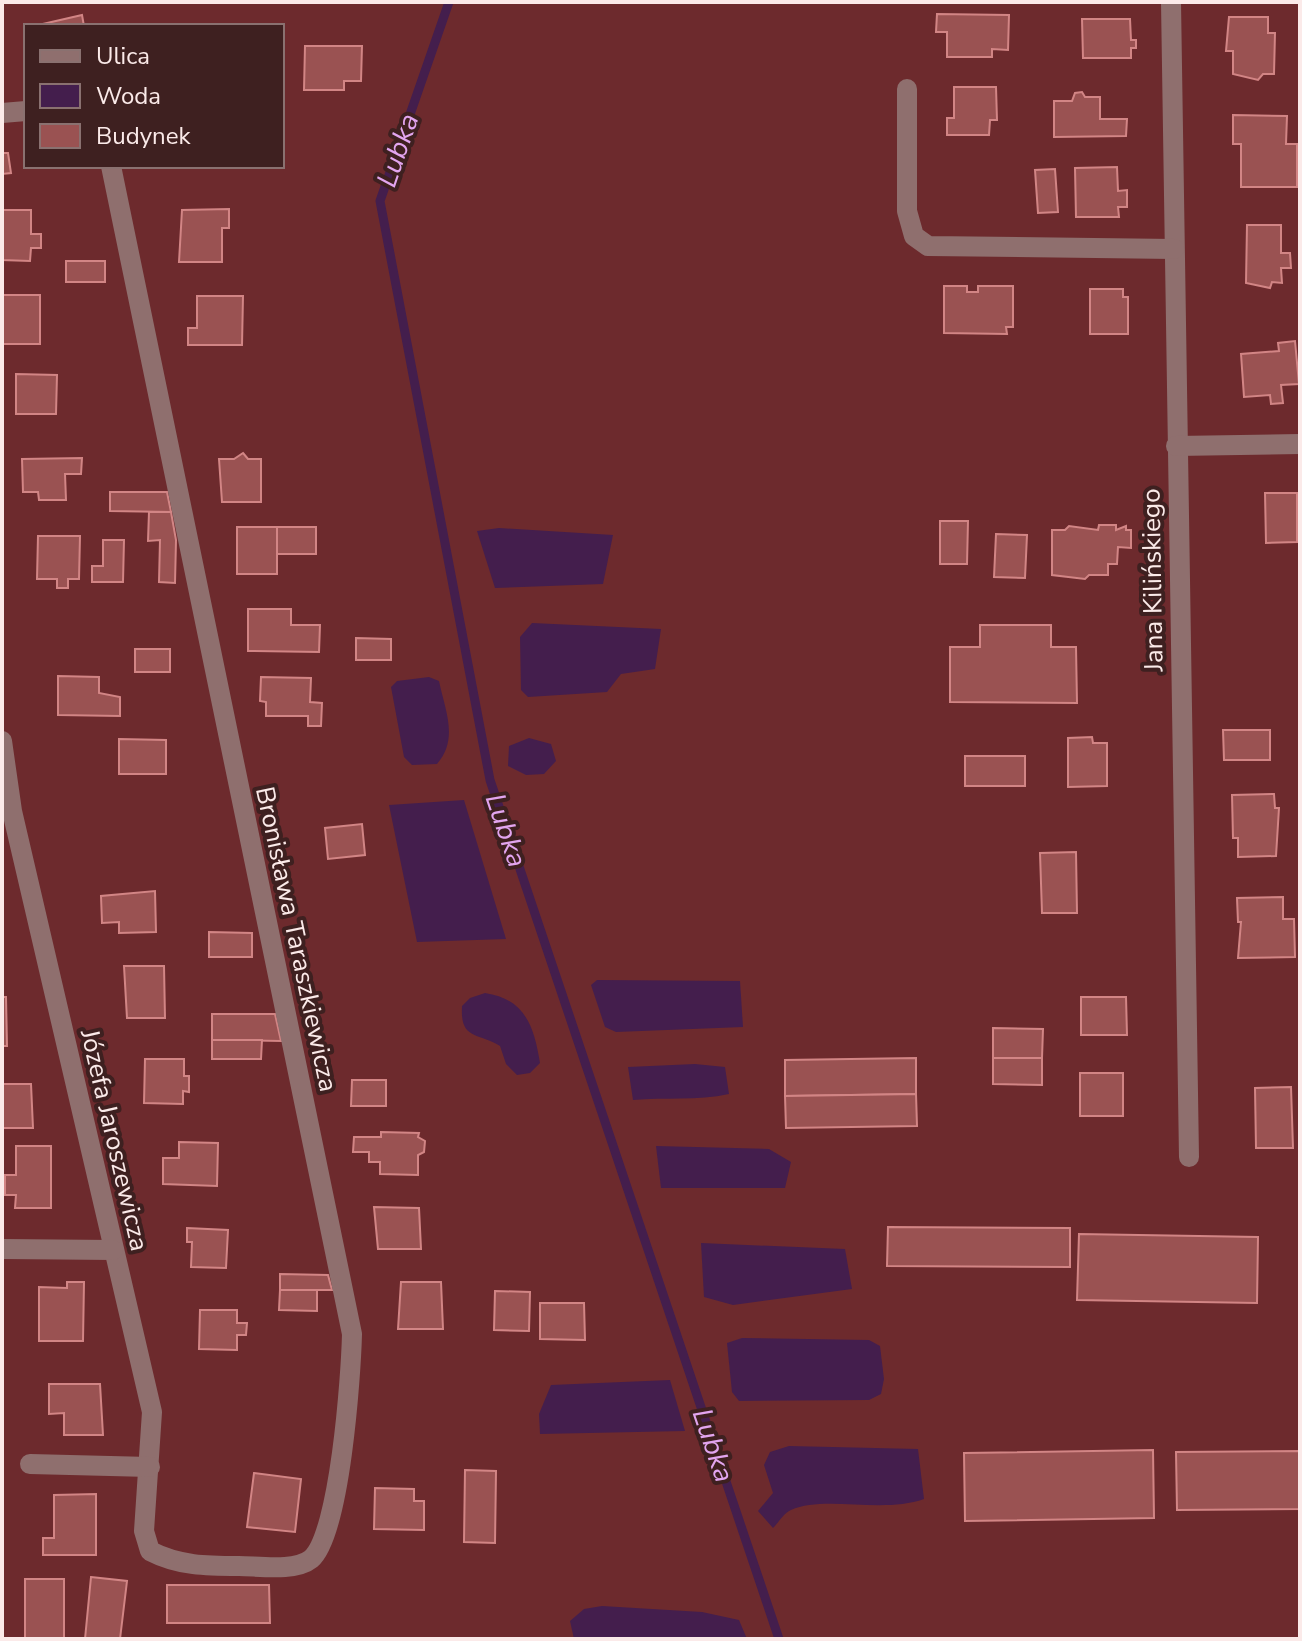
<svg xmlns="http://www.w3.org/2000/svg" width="1302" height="1641" font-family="'Nunito Sans',sans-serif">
  <rect width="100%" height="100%" fill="#6d2a2d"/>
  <g fill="#441e4d">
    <path d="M499,528l114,7 -10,49 -108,4 -18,-57z"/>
    <path d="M532,623l129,6 -6,40 -34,5 -14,18 -79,5 -7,-7 -1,-53z"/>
    <path d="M429,677l10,4c6,29 20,58 -2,83l-25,1 -8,-8 -13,-70 6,-6z"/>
    <path d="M529,738l22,6 5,17 -12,13 -18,1 -18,-9 1,-20z"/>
    <path d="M464,800l42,139 -89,3 -28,-137z"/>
    <path d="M597,980l143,1 3,46 -127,5 -11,-5 -14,-42z"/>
    <path d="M485,993c40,6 49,33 55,70l-10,10 -13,2 -11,-11 -6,-18c-23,-14 -40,-6 -38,-40l8,-8z"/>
    <path d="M695,1064l30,3 4,27c-32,7 -64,3 -96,6l-5,-33z"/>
    <path d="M656,1146l113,3 22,13 -6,26h-124z"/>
    <path d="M701,1243l144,6 7,40 -119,16 -29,-8z"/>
    <path d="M742,1338l127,2 11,6 4,33 -3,15 -12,6 -130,1 -7,-9 -5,-49z"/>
    <path d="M670,1380l15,51 -145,3 -1,-20 12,-29z"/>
    <path d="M789,1446l129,3 6,50c-41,15 -100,-4 -133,11 -7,3 -13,13 -18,18l-15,-17 15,-18 -9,-28 6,-13z"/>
    <path d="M602,1606l100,6 37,8 8,19h-173l-4,-18 14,-12z"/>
  </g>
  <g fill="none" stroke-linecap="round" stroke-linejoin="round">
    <path stroke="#441e4d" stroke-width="9" d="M449,2l-69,199 110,579 289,859"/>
  </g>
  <g fill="#9a5252" stroke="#d28585" stroke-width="2">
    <path d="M937,14l72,1 -1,35 -16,-1v8h-45v-25h-11z"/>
    <path d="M82,15l2,11h-50z"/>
    <path d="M1229,17h39v16h7l-1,41h-11l-5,6 -25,-6v-23h-7z"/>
    <path d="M1082,19h48l1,21h5v8h-5v10h-48z"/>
    <path d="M305,46h57l-1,35h-17v9h-40z"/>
    <path d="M954,87h42l1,33h-7l-1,15h-42v-17h7z"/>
    <path d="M1082,92l3,5h15v22h27l-1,17 -72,1v-36h18l3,-8z"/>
    <path d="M1233,115l54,1 -1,28h11v43h-56v-43h-8z"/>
    <path d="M2,153h6l3,20 -9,1z"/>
    <path d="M1117,167l1,24 9,-1v17h-9l1,10h-43l-1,-49z"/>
    <path d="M1055,169l3,43 -20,1 -3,-43z"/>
    <path d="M229,209v19h-7v34h-43l3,-52z"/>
    <path d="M2,210h29v24h10v14h-10l-1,13 -28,-1z"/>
    <path d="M1247,225h34v28h9l1,15h-10l1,15 -10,-1 -2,6 -24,-5z"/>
    <rect x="66" y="261" width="39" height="21"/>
    <path d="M944,286h23v6h11v-6h35v41h-7l1,7 -63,-1z"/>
    <path d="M1090,289h33v8h5v37h-38z"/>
    <rect x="2" y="295" width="38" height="49"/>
    <path d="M197,296h46l-1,49h-54v-17h9z"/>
    <path d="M1295,341l4,43 -18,1 2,18 -12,1 -1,-9 -26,2 -3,-43 38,-3 -1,-8z"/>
    <path d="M16,374l41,1 -1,39h-40z"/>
    <path d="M243,453l5,6h13v43h-39l-3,-43h15z"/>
    <path d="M82,458l-1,16h-16l1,26h-27l-1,-8h-15l-1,-33z"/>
    <path d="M110,492h57l4,20 -61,-1z"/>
    <path d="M1265,493h32v49l-31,1z"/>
    <path d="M149,512h22l5,28 -1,43 -16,-1 1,-42 -12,1z"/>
    <path d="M940,521h28l-1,43h-27z"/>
    <path d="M1099,525h17v5l10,-4v4h5v18l-13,-1 -1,17h-9v11h-19l-4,4 -33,-4v-45h13l4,-4 29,4z"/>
    <rect x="237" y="527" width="40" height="47"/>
    <rect x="277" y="527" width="39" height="27"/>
    <path d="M996,534l31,1 -2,43 -31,-1z"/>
    <path d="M38,536h42l-1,43h-11v9h-11v-9h-20z"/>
    <path d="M103,540h21l-1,42h-31v-16h11z"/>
    <path d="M248,609h43v16h29l-1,27 -71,-1z"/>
    <path d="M980,625h71v22h25l1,56 -127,-1v-55h30z"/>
    <path d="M356,638l35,1v21h-35z"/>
    <rect x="135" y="649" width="35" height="23"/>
    <path d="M58,676l41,1v16l21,4v19l-62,-1z"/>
    <path d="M261,677l50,1 -1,24 12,1 -1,23h-13v-10h-42v-14l-6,-1z"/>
    <path d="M1223,730h47v30h-46z"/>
    <path d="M1092,737l1,6h14v43l-39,1v-49z"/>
    <path d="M119,739l47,1v34h-47z"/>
    <rect x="965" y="756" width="60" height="30"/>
    <path d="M1274,794l1,14h4l-3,48 -38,1v-19h-5l-1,-43z"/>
    <path d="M362,824l3,31 -37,4 -3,-31z"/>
    <path d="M1076,852l1,61h-35l-2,-60z"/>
    <path d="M155,891l1,41 -37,1v-11l-17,1 -1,-27z"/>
    <path d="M1283,897v22h11l1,38 -57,1 3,-36h-3l-1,-24z"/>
    <path d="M209,932l43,1v24h-43z"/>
    <path d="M124,966h40l1,52h-38z"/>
    <path d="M2,997h4l1,49h-5z"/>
    <path d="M1081,997h45l1,38h-46z"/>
    <path d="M212,1014h63l6,27 -69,-1z"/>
    <path d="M993,1028l50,1 -1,29h-49z"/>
    <path d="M212,1040h50l-1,19h-49z"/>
    <path d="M916,1058v36l-131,2v-36z"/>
    <path d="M993,1058h49v27l-49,-1z"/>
    <path d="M145,1059h39v17h5v16l-6,-1v13l-39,-1z"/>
    <rect x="1080" y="1073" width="43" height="43"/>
    <path d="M352,1080h34v26h-35z"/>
    <path d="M2,1084h29l2,44h-31z"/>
    <path d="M1291,1087l2,61h-37l-1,-60z"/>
    <path d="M916,1094l1,32 -131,2 -1,-32z"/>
    <path d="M381,1132l38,1 -1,4 7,4 -1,11 -6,3v20l-38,-1v-12h-11v-10h-16l1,-15h27z"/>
    <path d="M179,1142l39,1 -1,43 -54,-2v-26h16z"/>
    <path d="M16,1146h35v62h-36l1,-13h-11v-20h11z"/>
    <path d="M374,1207l45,1 2,41h-43z"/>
    <path d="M888,1227l182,1v39l-183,-1z"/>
    <path d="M187,1228l41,2 -2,38 -35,-1 1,-25h-5z"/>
    <path d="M1079,1234l179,3 -1,66 -180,-3z"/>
    <path d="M280,1274l48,1 4,15h-52z"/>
    <path d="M67,1282h17l-1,59h-44v-54l28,1z"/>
    <path d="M401,1282h40l2,47h-45z"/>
    <path d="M280,1290h37v21l-38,-1z"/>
    <path d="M495,1291l35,1 -1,39 -35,-1z"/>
    <path d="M540,1303h44l1,37 -45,-1z"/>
    <path d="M200,1310h37v13h10l-1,12h-9v15l-38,-1z"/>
    <path d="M49,1384h51l3,51h-39v-22l-15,1z"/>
    <path d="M1153,1450l1,68 -189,3 -1,-68z"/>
    <path d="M1300,1451v58l-123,1 -1,-58z"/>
    <path d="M465,1470l31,1 -1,72 -31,-1z"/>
    <path d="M254,1473l47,6 -6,53 -48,-5z"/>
    <path d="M375,1488l39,1v12h10v29l-50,-1z"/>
    <path d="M96,1494v61h-53v-17h11v-43z"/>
    <path d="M91,1577l36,4 -7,58h-35z"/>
    <rect x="25" y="1579" width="39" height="60"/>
    <path d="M167,1585h102l1,38h-103z"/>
  </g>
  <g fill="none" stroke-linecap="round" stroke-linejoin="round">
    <g stroke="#8f6f6e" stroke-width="20">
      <path d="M1171,2l18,1155"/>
      <path d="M907,89v122l7,25 14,10 246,3"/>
      <path d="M2,113l24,-2"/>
      <path d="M1176,446l124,-2"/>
      <path d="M2,741l10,70 140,601 -8,119 6,20c29,15 57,15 89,15 19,0 56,6 72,-7 29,-24 40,-184 41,-225l-241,-1168"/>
      <path d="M2,1249l111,1"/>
      <path d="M30,1464l120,3"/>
    </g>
  </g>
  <g text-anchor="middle" stroke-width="8" stroke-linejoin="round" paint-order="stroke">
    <g font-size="26" fill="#fbeae9" stroke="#3e2020">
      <text transform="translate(1152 580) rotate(-91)" y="9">Jana Kilińskiego</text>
      <text transform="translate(297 939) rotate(78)" y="9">Bronisława Taraszkiewicza</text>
      <text transform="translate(115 1140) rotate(77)" y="9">Józefa Jaroszewicza</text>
    </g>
    <g font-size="28" font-style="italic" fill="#e2a5ef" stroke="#3e2020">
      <text transform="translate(397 150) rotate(-71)" y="10">Lubka</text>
      <text transform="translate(507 830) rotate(71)" y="10">Lubka</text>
      <text transform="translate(714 1445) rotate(71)" y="10">Lubka</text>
    </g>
  </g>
  <rect width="1302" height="1641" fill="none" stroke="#fbeae9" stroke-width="8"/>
  <rect x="24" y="24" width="260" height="144" fill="#3e2020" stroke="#8a7170" stroke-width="2"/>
  <rect x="40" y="50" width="40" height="12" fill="#8f6f6e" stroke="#8a7170" stroke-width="2"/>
  <text x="96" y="64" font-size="24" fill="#fbeae9">Ulica</text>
  <rect x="40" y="84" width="40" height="24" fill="#441e4d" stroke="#8a7170" stroke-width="2"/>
  <text x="96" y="104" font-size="24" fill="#fbeae9">Woda</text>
  <rect x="40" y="124" width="40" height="24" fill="#9a5252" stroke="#8a7170" stroke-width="2"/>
  <text x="96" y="144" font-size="24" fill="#fbeae9">Budynek</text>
</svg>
